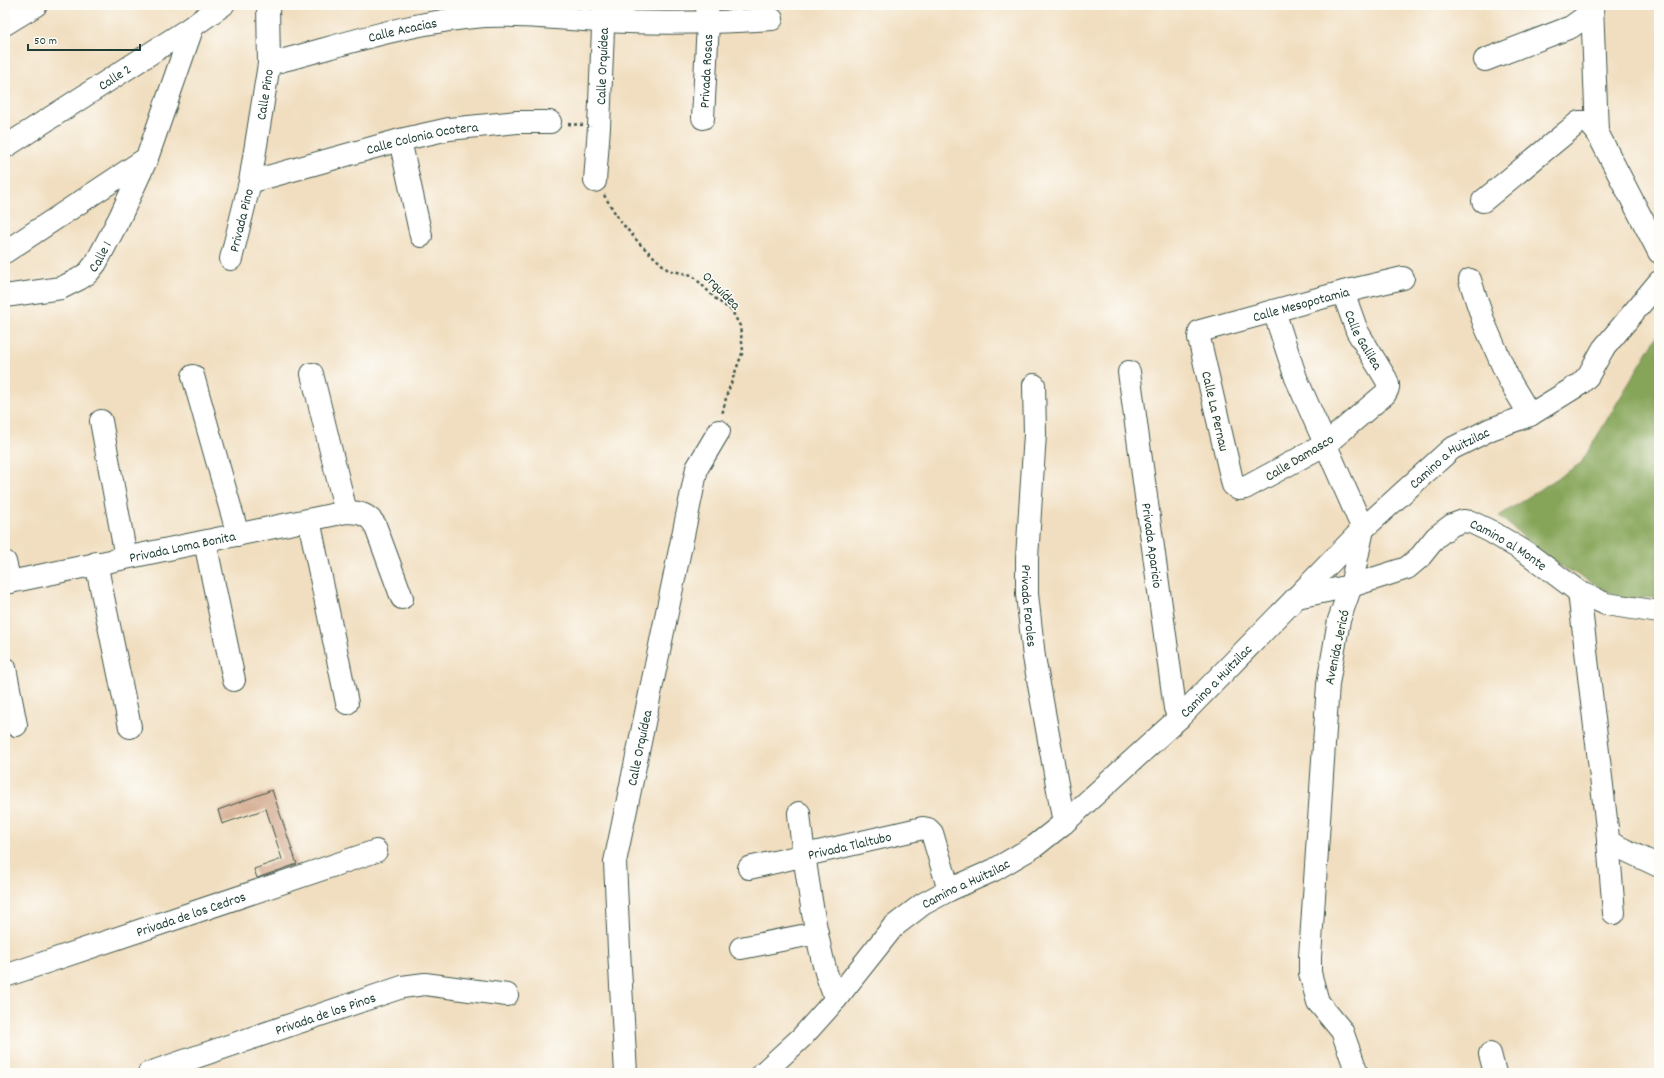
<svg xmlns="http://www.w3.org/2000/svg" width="1664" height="1078" font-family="Dekko,sans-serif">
  <rect width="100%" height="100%" fill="#fdfcf7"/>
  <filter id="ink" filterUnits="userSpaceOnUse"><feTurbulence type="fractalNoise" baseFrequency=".025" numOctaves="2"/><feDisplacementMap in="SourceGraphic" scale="8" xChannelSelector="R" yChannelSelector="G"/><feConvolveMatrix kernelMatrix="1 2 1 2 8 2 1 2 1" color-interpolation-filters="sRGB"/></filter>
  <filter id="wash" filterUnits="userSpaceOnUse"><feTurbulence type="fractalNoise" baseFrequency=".012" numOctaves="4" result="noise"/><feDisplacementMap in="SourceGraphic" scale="16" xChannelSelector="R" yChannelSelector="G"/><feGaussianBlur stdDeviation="0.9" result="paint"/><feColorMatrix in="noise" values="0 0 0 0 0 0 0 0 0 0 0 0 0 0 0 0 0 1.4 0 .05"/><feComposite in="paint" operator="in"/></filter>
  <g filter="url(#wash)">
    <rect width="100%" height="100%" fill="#f1dec0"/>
    <path fill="#86a558" stroke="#527146" d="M1659,333v264l-36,2 -71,-38 -53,-45 82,-53z"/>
    <g id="blocks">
      <path fill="#d0a487" d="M272,790l25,74 -40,14 -3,-9 28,-10 -16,-50 -44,15 -4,-14z"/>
    </g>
  </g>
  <g filter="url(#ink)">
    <use href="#blocks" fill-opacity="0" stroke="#3e5549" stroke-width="1"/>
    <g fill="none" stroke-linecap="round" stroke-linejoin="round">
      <g stroke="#3e5549" stroke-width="24">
        <g id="minor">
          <path d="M1592,5l5,127 62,120"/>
          <path d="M5,24l31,-19"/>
          <path d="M1485,60l86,-33 21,-15"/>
          <path id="s1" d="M269,64c71,-18 142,-43 216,-48 39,-2 78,3 117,5 57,3 113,2 170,-2"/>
          <path id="s2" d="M703,118l5,-95 -1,-18"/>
          <path d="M400,140l21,96"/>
          <path id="s3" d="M5,147l188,-121 30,-21"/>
          <path id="s4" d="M595,181l4,-54 5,-122"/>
          <path id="s5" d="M250,182l150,-42 49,-11 68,-7h33"/>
          <path d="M1483,201l96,-79h9l9,10"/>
          <path d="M5,252l142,-94"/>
          <path id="s6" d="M231,259l19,-77 19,-118 -1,-59"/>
          <path d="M1470,280l14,43 25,57 21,35"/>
          <path id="s7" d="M1343,292l14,39 29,48c3,6 3,9 -1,15l-59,50 -81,44 -7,1 -5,-4 -34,-147 1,-7 143,-39 60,-14"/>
          <path id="s8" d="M5,296l56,-8 18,-9 9,-6 8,-10 24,-46 27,-59 46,-132"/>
          <path d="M1274,311l22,67 67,151 -12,57 -12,34 -11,64 -18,273v16l8,29 24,29 15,42"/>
          <path id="s9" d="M1129,372l46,336 4,10"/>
          <path d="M312,374l34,138"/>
          <path d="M193,376l45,159"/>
          <path id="s10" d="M1034,385l1,49 -8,124v36l7,63 30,166"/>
          <path d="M101,421l25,136"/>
          <path d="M309,520l38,183"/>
          <path d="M205,542l29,138"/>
          <path d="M5,562l5,20"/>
          <path d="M96,563l34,164"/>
          <path id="s11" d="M5,583l341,-71c13,0 22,2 29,13l27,73"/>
          <path d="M1579,592l28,236 7,85"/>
          <path id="s12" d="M1297,597l54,-11 56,-18 13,-11 16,-20 16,-12 11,-4 8,1 19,9 37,22 52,39 27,12 53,8"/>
          <path d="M5,668l11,57"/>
          <path d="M799,813c3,34 9,67 14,100 6,30 10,58 23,86"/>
          <path d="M1608,842l51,24"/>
          <path id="s13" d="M749,868l174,-40 5,1 4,4 17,57"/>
          <path d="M741,948l76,-15"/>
          <path id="s14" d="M5,976l371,-125"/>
          <path d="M1490,1054l5,19"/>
          <path id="s15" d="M149,1073l253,-86 23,-3 82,11"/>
          <path id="s16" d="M626,1073l-7,-123 -4,-88 82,-394 22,-37"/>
          <path id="s17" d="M763,1073l39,-36 34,-38 57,-72 30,-23 26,-14 45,-20 41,-24 29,-23 115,-105 184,-189 88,-80 40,-20 39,-14 50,-31 8,-8 15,-27 56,-67"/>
        </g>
      </g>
      <g stroke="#3e5549" stroke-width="2.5" stroke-dasharray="3 3" stroke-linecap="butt">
        <path d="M568,124l15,1"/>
        <path d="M604,195l16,26 20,23 28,26 24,5 24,24 16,12 8,15 3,25 -16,43 -5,21"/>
      </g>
      <use href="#minor" stroke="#fff" stroke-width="22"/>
    </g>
  </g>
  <g text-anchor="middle" stroke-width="3" stroke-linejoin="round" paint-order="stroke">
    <g font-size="14" fill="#1f3d34" stroke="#fdfcf7">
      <text dy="5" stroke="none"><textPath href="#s1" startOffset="138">Calle Acacias</textPath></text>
      <text dy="5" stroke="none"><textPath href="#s4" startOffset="115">Calle Orquídea</textPath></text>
      <text dy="5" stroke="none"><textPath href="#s2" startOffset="47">Privada Rosas</textPath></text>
      <text dy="5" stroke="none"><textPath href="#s3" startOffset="130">Calle 2</textPath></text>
      <text dy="5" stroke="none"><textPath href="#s6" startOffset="168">Calle Pino</textPath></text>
      <text dy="5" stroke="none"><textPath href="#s5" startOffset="178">Calle Colonia Ocotera</textPath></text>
      <text dy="5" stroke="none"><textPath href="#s6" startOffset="40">Privada Pino</textPath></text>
      <text dy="5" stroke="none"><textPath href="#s8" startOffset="108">Calle 1</textPath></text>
      <text transform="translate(722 290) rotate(45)" y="5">Orquídea</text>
      <text dy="5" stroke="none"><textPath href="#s7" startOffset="559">Calle Mesopotamia</textPath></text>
      <text dy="5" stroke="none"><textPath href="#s7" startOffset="52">Calle Galilea</textPath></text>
      <text transform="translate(1216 411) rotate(77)" y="5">Calle La Pernau</text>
      <text transform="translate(1299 457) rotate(-31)" y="5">Calle Damasco</text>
      <text dy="5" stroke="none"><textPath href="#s17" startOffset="929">Camino a Huitzilac</textPath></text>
      <text dy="5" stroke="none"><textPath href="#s9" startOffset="175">Privada Aparicio</textPath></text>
      <text dy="5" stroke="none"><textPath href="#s11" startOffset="181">Privada Loma Bonita</textPath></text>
      <text dy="5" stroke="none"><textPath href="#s12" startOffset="240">Camino al Monte</textPath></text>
      <text dy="5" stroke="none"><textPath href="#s10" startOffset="221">Privada Faroles</textPath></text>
      <text transform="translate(1336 647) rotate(-78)" y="5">Avenida Jericó</text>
      <text dy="5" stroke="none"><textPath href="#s17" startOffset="605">Camino a Huitzilac</textPath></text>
      <text dy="5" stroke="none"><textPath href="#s16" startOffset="328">Calle Orquídea</textPath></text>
      <text dy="5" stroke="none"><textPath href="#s13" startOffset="103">Privada Tlaltubo</textPath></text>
      <text dy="5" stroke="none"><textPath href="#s17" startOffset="281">Camino a Huitzilac</textPath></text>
      <text dy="5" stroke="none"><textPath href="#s14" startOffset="196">Privada de los Cedros</textPath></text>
      <text dy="5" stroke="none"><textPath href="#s15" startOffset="186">Privada de los Pinos</textPath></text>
    </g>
  </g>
  <rect width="1664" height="1078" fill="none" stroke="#fdfcf7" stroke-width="20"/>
  <path d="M28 44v6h112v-6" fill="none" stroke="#1f3d34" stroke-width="2"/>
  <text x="34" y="44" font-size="12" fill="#1f3d34" stroke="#fdfcf7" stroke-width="3" paint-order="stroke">50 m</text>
</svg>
